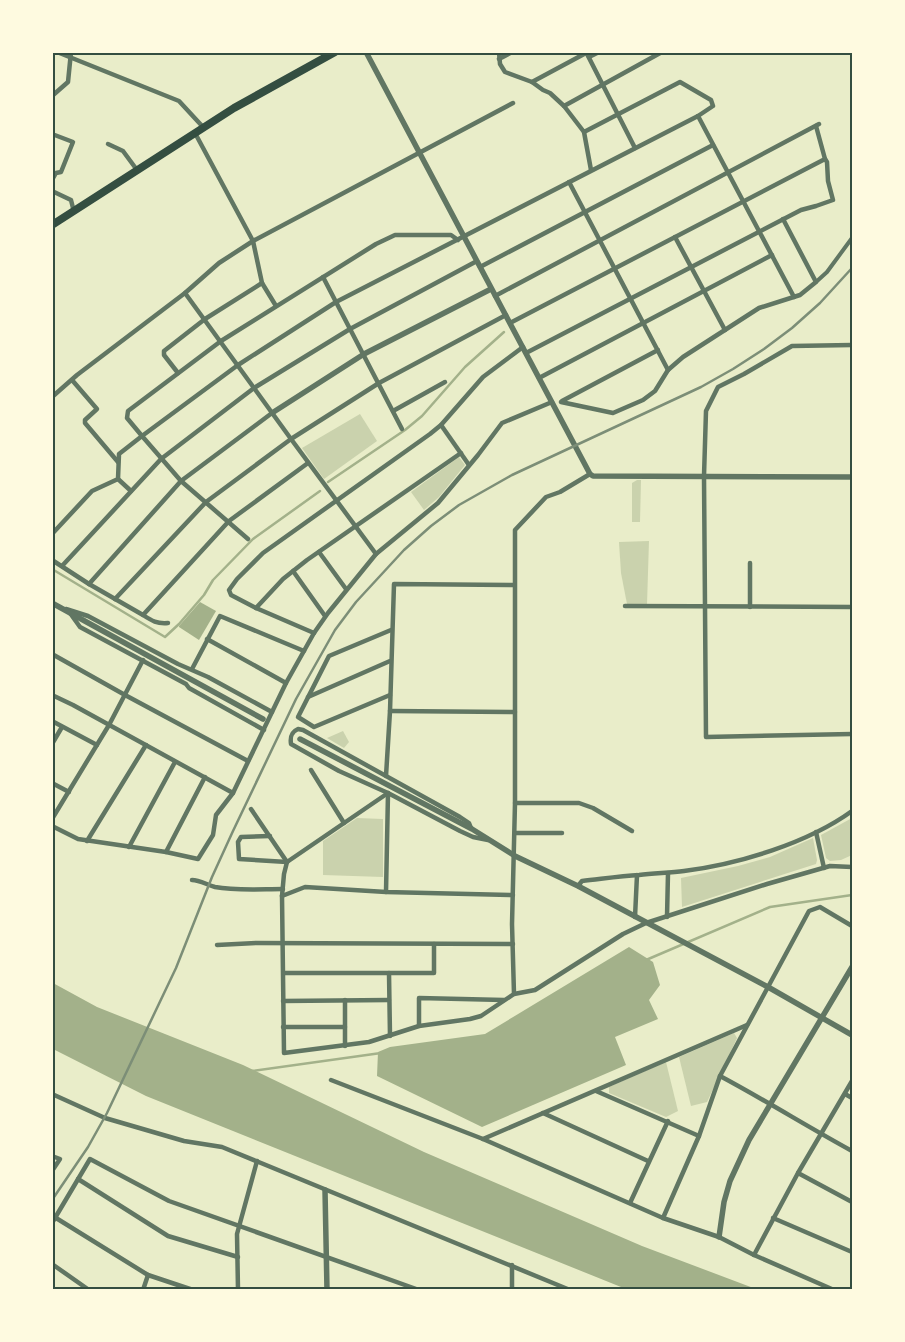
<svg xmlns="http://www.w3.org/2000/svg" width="905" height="1342" font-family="Lora,serif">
  <rect width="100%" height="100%" fill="#e9edc9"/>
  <g fill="#cad2ad">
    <path d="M360,414l17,27 -53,38 -22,-31z"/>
    <path d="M459,457l6,8 -26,32 -15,13 -13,-18z"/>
    <path d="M637,480h4l-1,42h-8v-39z"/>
    <path d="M649,541l-2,63h-20l-6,-31 -2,-31z"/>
    <path d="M343,731l6,11 -5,6 -17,-10z"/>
    <path d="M357,818l26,1v58l-60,-2v-34z"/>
    <path d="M852,818v37l-11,5 -11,1 -4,-3 -5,-23z"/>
    <path d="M813,838l4,22 -1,4 -134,43 -1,-29 57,-12 32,-9z"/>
    <path d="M734,1033l3,5 -30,64 -16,4 -12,-49z"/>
    <path d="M666,1062l12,49 -12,6 -57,-24v-6z"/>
  </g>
  <g fill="#a3b18a">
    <path d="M200,602l16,9 -17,29 -20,-13v-1z"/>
    <path d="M629,947l24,15 7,23 -11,15 9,19 -43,18 11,28 -144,62 -105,-51 1,-24 12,-5 95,-13z"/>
    <path d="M53,983l44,24 146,58 181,87 218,94 114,43h-130l-480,-193 -93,-47z"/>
  </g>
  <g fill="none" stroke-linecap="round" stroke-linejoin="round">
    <g stroke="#a3b18a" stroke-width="2.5">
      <path d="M328,482l77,-52 17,-14 43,-49 39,-35"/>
      <path d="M52,569l113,68 14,-13 25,-29 9,-15 40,-41 67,-48"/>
      <path d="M646,960l124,-53 82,-12"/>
      <path d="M252,1071l129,-18"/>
    </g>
    <path stroke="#617663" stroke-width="4" d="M816,282l11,-10 25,-34"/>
    <g stroke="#617663" stroke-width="4.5">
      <path d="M57,52l122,49 24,26"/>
      <path d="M586,52l49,96"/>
      <path d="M589,57l10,-5"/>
      <path d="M499,59l13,-7"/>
      <path d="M532,82l54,-29"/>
      <path d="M52,96l16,-14 3,-30"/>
      <path d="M564,106l98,-54"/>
      <path d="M698,116l96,181"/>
      <path d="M584,132l7,38"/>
      <path d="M195,133l58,108 9,42 14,23"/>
      <path d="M52,134l21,8 -12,30 -5,1 -4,7"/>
      <path d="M108,144l15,7 14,19"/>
      <path d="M569,182l99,188"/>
      <path d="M52,191l19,9 3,12"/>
      <path d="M675,237l50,93"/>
      <path d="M480,267l233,-122"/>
      <path d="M323,277l79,152"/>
      <path d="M185,293l106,146 85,115"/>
      <path d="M495,296l324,-172"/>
      <path d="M510,323l315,-164"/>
      <path d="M852,345l-60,1 -48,28 -26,13 -12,24 -2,65 2,261 146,-3"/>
      <path d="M526,353l275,-143 15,-4 17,-6 -5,-19 -1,-19 -2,-3 -9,-33"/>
      <path d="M178,373l-14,-18v-4l41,-32 57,-36"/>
      <path d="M539,378l233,-123"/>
      <path d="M72,380l25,29 -12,11v3l33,39"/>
      <path d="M52,397l25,-22 108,-82 34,-30 34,-22 260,-138"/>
      <path d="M562,401l96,-51"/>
      <path d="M561,402l52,11 30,-13 12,-9 13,-21 15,-13 76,-49 41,-13 16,-13 -33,-63"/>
      <path d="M393,411l52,-29"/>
      <path d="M441,425l28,40"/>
      <path d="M118,479l13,12"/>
      <path d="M52,534l40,-43 26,-12 1,-25 23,-18 -15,-18 1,-7 93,-70 155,-97 19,-9h56l7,5"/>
      <path d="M248,539l-67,-58 -39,-45 96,-71 98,-63 362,-186 15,-10 -2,-6 -31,-18 -96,50 -20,-26 -14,-13 -7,-3 -11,-8 -27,-10 -5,-8 -1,-12"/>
      <path d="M319,552l27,37"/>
      <path d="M52,560l37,24 54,31 86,-94 79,-58"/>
      <path d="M750,563v44"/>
      <path d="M62,566l99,-107 93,-71 96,-59 127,-68"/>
      <path d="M293,571l32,45"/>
      <path d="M89,584l92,-103 91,-68"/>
      <path d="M115,599l91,-97 85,-63 88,-56 127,-68"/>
      <path d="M625,606l227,1"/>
      <path d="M256,608l27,-29 24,-19 154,-107"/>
      <path d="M66,609l22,7 90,48 30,13 64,35"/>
      <path d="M70,613l10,14 106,57 3,4 75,42"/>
      <path d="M143,615c9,6 14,9 25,8"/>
      <path d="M314,633l-58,-25 -25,-13 -2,-5 8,-11 26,-26 167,-119 11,-9 42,-48 40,-30"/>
      <path d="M207,639l79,44"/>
      <path d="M52,654l73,41 123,66"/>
      <path d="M192,669l28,-53 84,35"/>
      <path d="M52,695l21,10 160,88"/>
      <path d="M390,695l-76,32 -16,-10 31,-61 62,-26"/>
      <path d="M308,697l82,-36"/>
      <path d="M390,711l125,1"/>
      <path d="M52,721l45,24"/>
      <path d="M52,744l10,-17"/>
      <path d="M311,770l33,53"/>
      <path d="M386,776l4,-65 4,-127 120,1"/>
      <path d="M52,783l17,9"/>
      <path d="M388,793l-101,69 -3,12 -2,22 2,157 85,-11 50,-16 51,-7 11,-3 33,-22 21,-4 88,-56 23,-11 121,-39 63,-18 22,1"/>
      <path d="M515,803h64l14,5 39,23"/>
      <path d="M251,809l36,53"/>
      <path d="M52,819l57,-94 34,-65"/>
      <path d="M52,826l26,13 88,13 32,7 15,-24 3,-20 17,-22 53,-110 28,-50 14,-20 48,-59 62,-51 40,-48 24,-32 50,-21"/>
      <path d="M471,828l-2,-5 -9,-6 -157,-87 -5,-1c-7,3 -8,8 -7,15l48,27 49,22 72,38 13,6 15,3"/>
      <path d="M816,832l8,36"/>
      <path d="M515,833h47"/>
      <path d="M270,836l-29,1 -3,5 1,17 48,3"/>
      <path d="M87,841l59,-96"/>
      <path d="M129,847l46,-85"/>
      <path d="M166,852l39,-75"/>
      <path d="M192,880c8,0 15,5 23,7 21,4 46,2 68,2"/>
      <path d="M578,886l4,-5c19,-2 38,-5 57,-6 15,-2 30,-2 45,-4 55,-7 124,-28 168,-60"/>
      <path d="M386,892l2,-99"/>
      <path d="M282,896l23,-9 81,5 127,3"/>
      <path d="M635,917l2,-42"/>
      <path d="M667,917l1,-44"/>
      <path d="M217,945l39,-2 257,1"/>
      <path d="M284,973h105"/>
      <path d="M514,994l-2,-70 3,-121v-273l31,-33 14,-5 30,-18"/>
      <path d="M283,1001l106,-1"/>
      <path d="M419,1026v-28l85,2"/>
      <path d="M283,1027h62"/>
      <path d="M390,1036l-1,-63h45v-29"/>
      <path d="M345,1046v-46"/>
      <path d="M720,1076c45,24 88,51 132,75"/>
      <path d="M331,1080l152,59 180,79 56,19 35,18 80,35"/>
      <path d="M596,1091l103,45"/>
      <path d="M52,1094l53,24 79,23 38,6 348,143"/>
      <path d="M845,1094l7,4"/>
      <path d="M543,1113l105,48"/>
      <path d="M483,1139l264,-114"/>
      <path d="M52,1156l8,3 -8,12"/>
      <path d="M798,1173l54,29"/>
      <path d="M78,1179l90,57 70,21"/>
      <path d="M630,1203l38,-82"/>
      <path d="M56,1218l92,57 45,15"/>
      <path d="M663,1218l36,-82 21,-60 89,-165 11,-4 32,19"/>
      <path d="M773,1218l79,34"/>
      <path d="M52,1223l38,-64 79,42 250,89"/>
      <path d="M754,1255l44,-82 54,-92"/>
      <path d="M52,1264l37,26"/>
      <path d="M512,1265v25"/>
      <path d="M143,1290l5,-15"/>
      <path d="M238,1290l-1,-56 20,-73"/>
    </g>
    <g stroke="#617663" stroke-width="5.5">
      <path d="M366,52l224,422 3,2 259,1"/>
      <path d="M272,413l92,-59 127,-65"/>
      <path d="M52,603l211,116"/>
      <path d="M300,739l172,90 43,27 63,30 190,101 84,48"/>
      <path d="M325,1190l2,100"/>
      <path d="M719,1237l5,-35 6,-21 19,-41 103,-173"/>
    </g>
    <path stroke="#344e41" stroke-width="8" d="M52,225l182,-117 101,-56"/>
    <path stroke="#7c8e77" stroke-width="2.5" d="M52,1200l36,-53 19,-34 69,-145 36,-91 21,-46 63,-132 39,-69 21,-28 48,-52 27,-24 28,-21 53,-30 189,-88 32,-18 31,-20 28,-21 28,-25 32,-35"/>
  </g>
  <rect width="905" height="1342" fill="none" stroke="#fefae0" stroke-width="108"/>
  <rect x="54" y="54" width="797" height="1234" fill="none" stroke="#344e41" stroke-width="2"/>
</svg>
